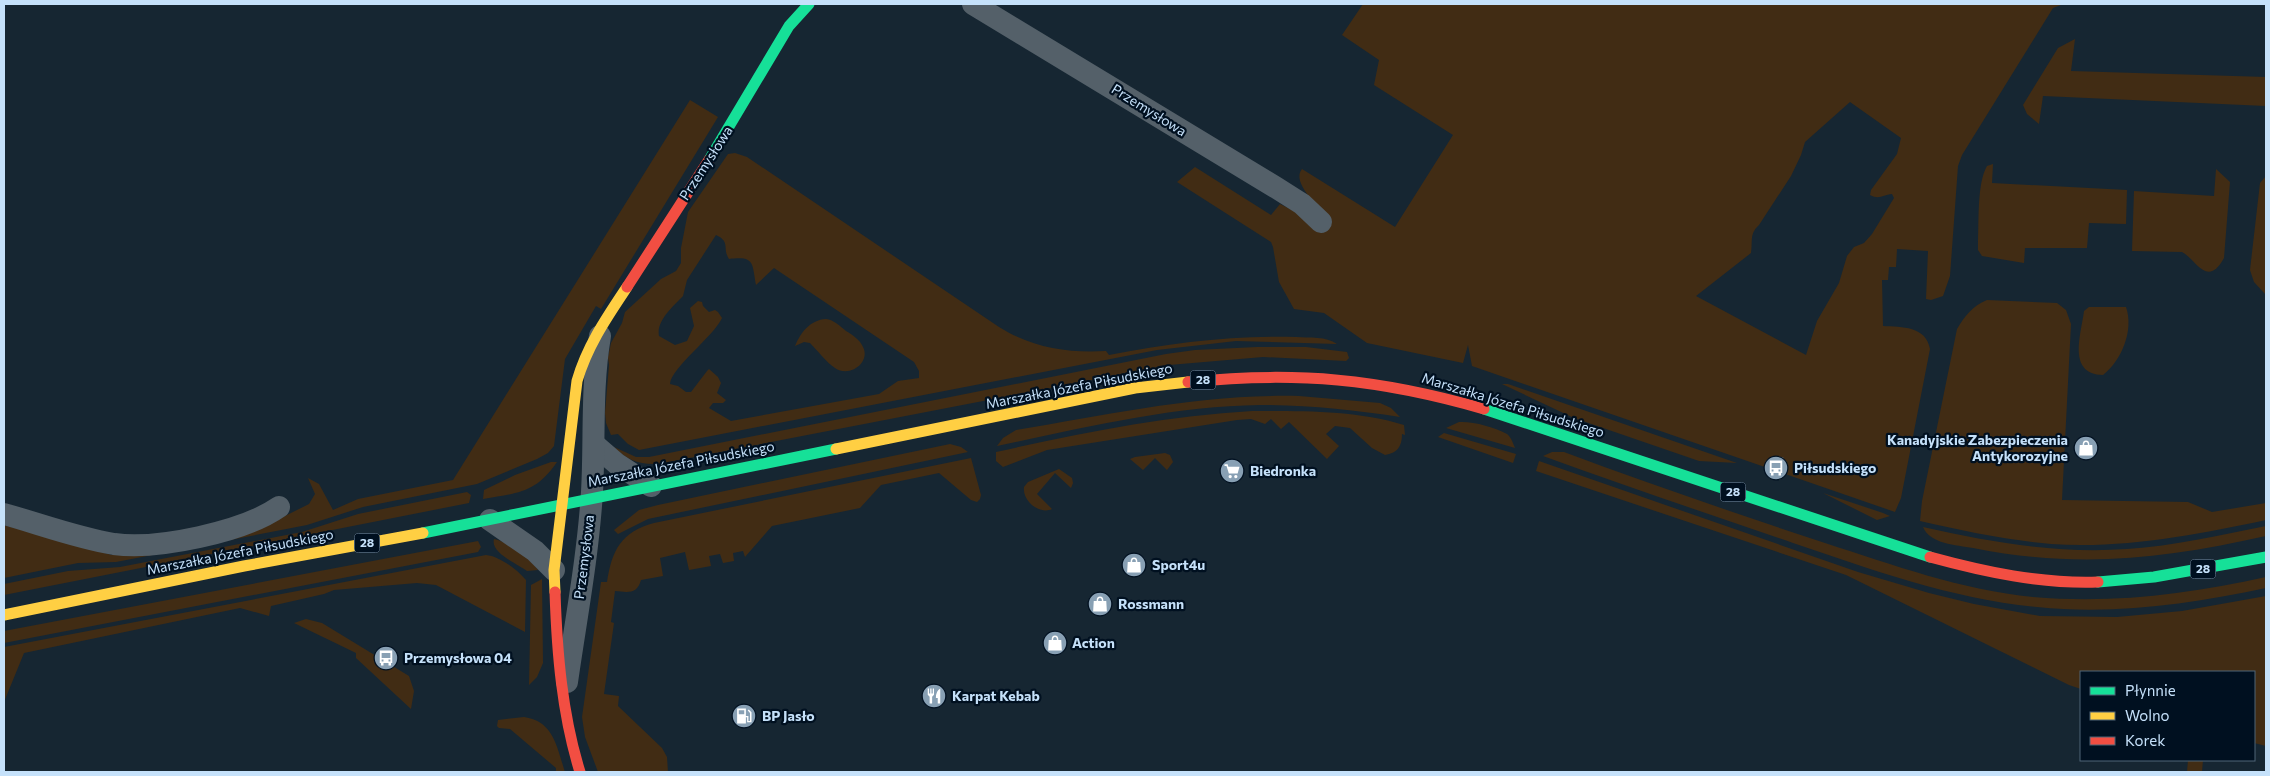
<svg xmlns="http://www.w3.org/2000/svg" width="2270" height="776" font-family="Commissioner,sans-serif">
  <rect width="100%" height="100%" fill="#162632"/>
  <g fill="#412c14" fill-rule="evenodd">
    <path d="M1363,4h717l-19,1 -8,3 -91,147 -4,11 -8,110 -7,20 -12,4 -5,-1 2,-48 -31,-2 -1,18h-7l-1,13h-6l1,46c19,1 43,0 47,23l-29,149 -6,14 -423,-146 -4,-21 -5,18 -96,-20 -43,-30 -30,-4 -15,-27 -6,-35 -2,-5 -94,-60 18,-15 76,48 9,-11 12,6 24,-4c-6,-9 -23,-26 -14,-37l93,58 58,-92 -79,-50 5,-25 -37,-25zM1850,102l51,36 -4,16 -26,36 -1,5c9,5 13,0 22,-1l2,4 -22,36 -8,9 -10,4 -7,9 -8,27 -22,38 -11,34 -110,-59 55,-43c2,-12 -2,-19 8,-28l32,-49 10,-21 4,-13z"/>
    <path d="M2075,39l-4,32 195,6v29l-223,-10 -4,28 -12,-10 -4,-9 35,-57z"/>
    <path d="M690,100l28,17 -117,192 -5,-3 -31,53 -11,87 -6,7 -11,6 -60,25 -114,23 -56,18 -191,37 -38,1 -74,15v-53l108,30 34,-3 113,-23 50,-25 6,-10 -7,-16 11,6 14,26 25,-11 95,-19z"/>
    <path d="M735,153l12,4 252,170c34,21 68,26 107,24l3,4c62,-12 124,-20 187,-18 14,1 30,-1 41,7l-101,-3 -79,9 -518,100 -11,-6 -10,-10 -7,1 -5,-12 -1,-10 4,-48 -1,-8 3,-14 11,-20 3,-11 36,-33 15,-8 5,-8v-15l7,-36 40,-58zM716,235c15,7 6,13 13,24 26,-3 23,4 27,26l18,-17 140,94 5,9v7l-21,3 -19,13 -148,27 -22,-13 4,-5h10l3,-3 -9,-7 4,-10 -3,-6 -9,-8 -2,2 -16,21h-5l-8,-6 -8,-2c1,-16 44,-48 52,-66l-4,-6 -3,-2 -6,2 -6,-6 -1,-4 -4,-1 -8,7 4,18 -7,15 -12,4 -16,-9c-3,-16 15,-30 24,-40l4,-16z"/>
    <path d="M1993,164l-1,19 135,7 -1,34 -37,-1 -2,25h-62l-1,15 -42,-7 -4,-6v-8c1,-21 -1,-59 9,-76z"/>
    <path d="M2216,169l14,13 -6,76c-17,31 -28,1 -42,-6l-50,-1 2,-60 80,5z"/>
    <path d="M2266,176v119l-12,-13 -4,-12 10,-87z"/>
    <path d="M1987,300l70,3 9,7 5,14 -9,176 126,2 24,10 54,-9v17c-70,15 -143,29 -215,24 -44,-4 -88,-13 -131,-23l2,-20 35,-172c8,-13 15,-23 30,-29z"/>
    <path d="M2089,307h37c8,23 -4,53 -23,68 -36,-1 -22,-40 -19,-64z"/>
    <path d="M826,319c8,1 14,7 20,12 7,4 14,9 17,16 8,16 -14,31 -28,21 -9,-6 -17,-17 -25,-25l-6,-1 -9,4c6,-14 15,-26 31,-27z"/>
    <path d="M1257,347h49l41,5 2,6 -3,3 -83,-4 -94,8 -511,99c-19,1 -31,-4 -44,-17l22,10h13l517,-103 29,-4z"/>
    <path d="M1502,384h6l229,79 -38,-2 -125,-43z"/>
    <path d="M1299,396l81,7 11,5 9,9c-46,-7 -93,-12 -140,-12 -88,1 -177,23 -263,41l6,-8 13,-8c97,-16 183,-36 283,-34z"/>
    <path d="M1252,411c50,0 104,-1 152,14l1,10 -3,-1c0,13 -5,19 -17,21l-13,-7 -22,-20 -15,-2 -9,8 13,12 -12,13 -38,-37 -8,7 -10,-10 -6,5 -14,-5 -14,1 -190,30 -44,17 -7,-6v-9c85,-19 169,-36 256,-41z"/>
    <path d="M1459,422c13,-1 36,5 48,12 4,3 6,9 8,14l-69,-20z"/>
    <path d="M1444,433l72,21 -3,9 -75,-26z"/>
    <path d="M950,444l11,3 7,5 -320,67 -30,15 -4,-4 25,-20 19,-5z"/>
    <path d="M1552,452h12c86,32 173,62 261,91 68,22 137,47 208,54 79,7 157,-3 233,-20v11c-75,16 -152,27 -229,19 -85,-8 -164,-37 -244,-64 -84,-29 -168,-57 -250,-87z"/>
    <path d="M1165,453l5,2 3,7 -6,8 -12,-12 -12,12 -13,-11 5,-2z"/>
    <path d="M971,458l10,37 -1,4 -3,3 -6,-2 -32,-27 -58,12 -21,23 -88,18 -27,31 -2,-6 -10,2 1,8 -11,2 -3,-9 -11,2 2,10 -22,4 -4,-18 -25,6 3,18 -22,4c-4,15 -14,12 -26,11l-4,31 3,1 -10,71 15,2 -1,10 44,42 5,9 1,15h-70l-13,-35 -3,-20 19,-135h6c5,-32 14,-50 47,-59z"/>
    <path d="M1539,461l319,111 71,21 45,11 66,12 77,1 65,-6 84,-15v150l-12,-3v-71h-173v17l-12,-4 -223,-110 -310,-104z"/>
    <path d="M551,462h6c-21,31 -39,31 -74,37l1,-9 31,-15z"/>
    <path d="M1059,469l13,9 1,5 -2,5 -16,-15 -18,21 15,15c-12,6 -30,-8 -28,-22l4,-5z"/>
    <path d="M467,492l4,3 -2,8 -465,92v-11l64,-13 52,-4 182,-35 56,-18z"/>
    <path d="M1823,493l60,20 7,3 -13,4z"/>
    <path d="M2266,526v10c-103,23 -188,33 -293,12 -17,-3 -43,-4 -50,-21 67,15 134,27 204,22 47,-3 93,-14 139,-23z"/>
    <path d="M494,539c15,3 35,18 44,31l-11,1c-9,-7 -37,-18 -33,-32z"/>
    <path d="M478,541l3,6 -3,5 -474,91v-12z"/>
    <path d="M486,555c13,1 32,15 40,25l-1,52 -89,-47 -19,-2 -83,7 -10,4 -53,12 -2,10 -29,-8 -216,45 -20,49v-55z"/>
    <path d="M542,579l1,84 -6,14 -8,8 2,-100z"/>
    <path d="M306,619l16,4 87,53 5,15 -3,18 -55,-51v-5l-62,-30z"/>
    <path d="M524,717c30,4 33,31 41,55h-9v-4l-46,-39 -11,-1 -2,-2 1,-6z"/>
    <path d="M2188,760h15l-1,12h-15z"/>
  </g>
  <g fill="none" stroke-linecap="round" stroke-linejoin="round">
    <g stroke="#546069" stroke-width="22">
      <path d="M973,4l302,183 27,17 19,18"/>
      <path d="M595,445l22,19 34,22"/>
      <path d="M4,514c36,10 73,24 110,30 43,6 129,-12 165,-37"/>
      <path d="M490,520l45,31 19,19"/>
      <path d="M567,682c9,-63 21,-126 25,-190 3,-52 -1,-104 8,-156"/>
    </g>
    <g stroke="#16e098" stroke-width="11">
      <path d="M709,160l80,-134 20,-22"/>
      <path d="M1484,409l446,148"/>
      <path d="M423,533l413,-84"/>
      <path d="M2098,582l56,-5 112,-20"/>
    </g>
    <g stroke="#ffcf43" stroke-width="11">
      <path d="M836,449l299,-61 53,-6"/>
      <path d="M555,592l-1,-22 23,-189c10,-35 30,-64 50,-94"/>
      <path d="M4,615l240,-49 179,-33"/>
    </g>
    <g stroke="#f24e42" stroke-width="11">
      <path d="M627,287l82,-127"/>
      <path d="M1188,382c109,-11 192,-3 296,27"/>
      <path d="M1930,557c55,15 111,27 168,25"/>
      <path d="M555,592c2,61 7,122 25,180"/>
    </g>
  </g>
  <defs>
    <g id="shop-disc" transform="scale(1.25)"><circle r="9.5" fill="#88a0b4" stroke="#001020"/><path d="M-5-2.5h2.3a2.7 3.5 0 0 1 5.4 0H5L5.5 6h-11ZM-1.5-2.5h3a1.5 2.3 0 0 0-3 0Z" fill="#fff"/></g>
    <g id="bus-disc" transform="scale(1.25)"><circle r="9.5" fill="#88a0b4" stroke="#001020"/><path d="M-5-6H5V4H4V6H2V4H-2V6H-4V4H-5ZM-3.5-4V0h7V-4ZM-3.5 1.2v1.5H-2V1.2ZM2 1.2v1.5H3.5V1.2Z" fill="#fff"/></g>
    <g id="supermarket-disc" transform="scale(1.25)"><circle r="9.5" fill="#88a0b4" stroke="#001020"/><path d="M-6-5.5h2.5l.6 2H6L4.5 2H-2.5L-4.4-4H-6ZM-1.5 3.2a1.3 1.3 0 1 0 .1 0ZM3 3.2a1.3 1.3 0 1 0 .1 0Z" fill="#fff"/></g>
    <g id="restaurant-disc" transform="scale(1.25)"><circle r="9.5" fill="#88a0b4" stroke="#001020"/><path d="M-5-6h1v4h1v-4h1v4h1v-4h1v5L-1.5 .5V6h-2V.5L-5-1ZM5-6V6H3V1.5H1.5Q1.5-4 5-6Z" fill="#fff"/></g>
    <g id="fuel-disc" transform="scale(1.25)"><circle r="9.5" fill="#88a0b4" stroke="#001020"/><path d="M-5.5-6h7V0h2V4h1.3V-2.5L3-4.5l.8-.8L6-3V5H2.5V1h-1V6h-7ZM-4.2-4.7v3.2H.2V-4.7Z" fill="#fff"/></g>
  </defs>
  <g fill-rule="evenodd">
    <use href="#shop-disc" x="2086" y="448"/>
    <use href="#bus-disc" x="1776" y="468"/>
    <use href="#supermarket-disc" x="1232" y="471"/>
    <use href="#shop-disc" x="1134" y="565"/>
    <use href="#shop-disc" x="1100" y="604"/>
    <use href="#shop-disc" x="1055" y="643"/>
    <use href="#bus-disc" x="386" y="658"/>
    <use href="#restaurant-disc" x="934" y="696"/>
    <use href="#fuel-disc" x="744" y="716"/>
  </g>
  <g text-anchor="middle" stroke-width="4.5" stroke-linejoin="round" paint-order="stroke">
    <g fill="#001020" stroke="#8aa2b9" stroke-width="1">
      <rect x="1190.5" y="370.5" width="25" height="19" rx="4"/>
      <rect x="1720.5" y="482.5" width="25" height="19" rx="4"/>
      <rect x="354.5" y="533.5" width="25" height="19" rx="4"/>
      <rect x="2190.5" y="559.5" width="25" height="19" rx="4"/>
    </g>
    <g font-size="12" font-weight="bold" fill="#c5e1fa">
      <text x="1203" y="384">28</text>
      <text x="1733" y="496">28</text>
      <text x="367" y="547">28</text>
      <text x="2203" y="573">28</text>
    </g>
    <g font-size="14" fill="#c5e1fa" stroke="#001020">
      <text transform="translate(1149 110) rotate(32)" y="5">Przemysłowa</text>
      <text transform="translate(706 163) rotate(-57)" y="5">Przemysłowa</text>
      <text transform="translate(1079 386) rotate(-11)" y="5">Marszałka Józefa Piłsudskiego</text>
      <text transform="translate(1513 405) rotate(17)" y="5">Marszałka Józefa Piłsudskiego</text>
      <text transform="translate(681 464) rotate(-11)" y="5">Marszałka Józefa Piłsudskiego</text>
      <text transform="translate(240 552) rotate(-11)" y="5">Marszałka Józefa Piłsudskiego</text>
      <text transform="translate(584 557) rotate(-83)" y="5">Przemysłowa</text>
    </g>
    <g font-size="14" font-weight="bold" fill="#c5e1fa" stroke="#001020" text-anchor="start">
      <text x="2068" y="445" text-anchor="end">Kanadyjskie Zabezpieczenia<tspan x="2068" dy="16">Antykorozyjne</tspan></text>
      <text x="1794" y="473">Piłsudskiego</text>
      <text x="1250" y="476">Biedronka</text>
      <text x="1152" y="570">Sport4u</text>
      <text x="1118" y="609">Rossmann</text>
      <text x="1072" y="648">Action</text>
      <text x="404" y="663">Przemysłowa 04</text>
      <text x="952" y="701">Karpat Kebab</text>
      <text x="762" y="721">BP Jasło</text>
    </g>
  </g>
  <rect width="2270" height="776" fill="none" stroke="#c5e1fa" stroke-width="10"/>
  <rect x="2080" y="671" width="175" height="90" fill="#001020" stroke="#4f6477"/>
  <rect x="2090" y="687" width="25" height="8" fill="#16e098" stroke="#4f6477"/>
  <text x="2125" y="696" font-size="15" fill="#c5e1fa">Płynnie</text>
  <rect x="2090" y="712" width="25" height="8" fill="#ffcf43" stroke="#4f6477"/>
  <text x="2125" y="721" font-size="15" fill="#c5e1fa">Wolno</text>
  <rect x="2090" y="737" width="25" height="8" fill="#f24e42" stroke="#4f6477"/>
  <text x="2125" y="746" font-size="15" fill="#c5e1fa">Korek</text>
</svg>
